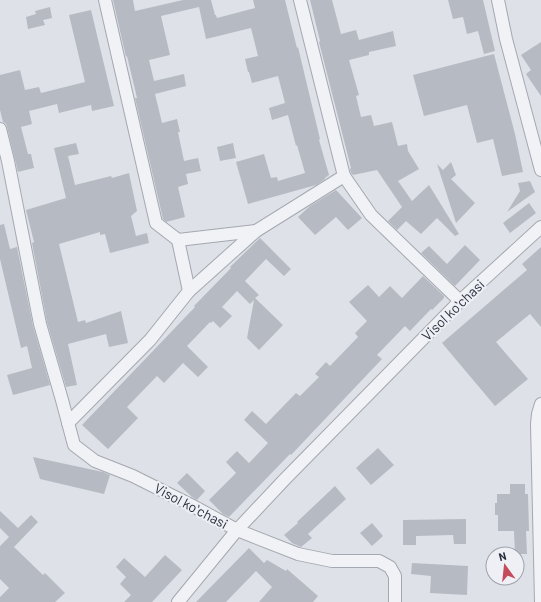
<svg xmlns="http://www.w3.org/2000/svg" width="541" height="602" font-family="Barlow,sans-serif">
  <rect width="100%" height="100%" fill="#dee1e7"/>
  <g fill="#b6bbc3">
    <path d="M113,0h20l2,11 48,-11h28l4,15h1l1,3 38,-10 -2,-8h32l12,48 1,-1 22,92 -1,1 10,35 -4,3v1l-9,6 -68,19 -12,-42 28,-8 7,24 6,-1 1,4 27,-8 -8,-28 -1,1 -8,-31 -16,5 -3,-12 16,-5 -7,-27 -26,7 -3,-11h-1l-3,-13 13,-3 -7,-28 -45,11 -7,-32 -38,9 9,39 -21,5 5,21 30,-7 2,12 -31,8 7,29 15,-4 3,13h-2l6,29 14,-3 3,13 -15,3 2,10 -10,3 7,30 -19,5 -3,-3 -28,-121h2l-10,-42 -1,1z"/>
    <path d="M310,0h22l9,34 15,-4 3,10 34,-9 3,15 -27,6v3l-20,5 10,35 -3,1 5,21 10,-2 3,11 18,-4 6,24 9,-2 1,7 11,18 -21,12 14,20 17,-16 30,49 -4,2 -18,-18 -16,16 -15,-13 -9,9 -9,-9 14,-14 -25,-37 -24,5 -2,-2 -1,-4 1,-1 -32,-126 1,-1z"/>
    <path d="M448,0h35l12,51 -11,3 -6,-23 -11,3 -4,-17 -10,2z"/>
    <path d="M50,7l2,11 -9,2 2,5 -17,4 -2,-12 10,-3 -1,-3z"/>
    <path d="M91,10l23,96 -22,5 -1,-6 -32,8 -2,-9 -28,7 3,13 -11,3 7,27h3l3,14 -16,4 -11,-45 -1,-3 -3,-2 -3,-12v-35l20,-5 5,20 14,-3 2,6 44,-11 -16,-67z"/>
    <path d="M541,42v54l-15,-22 5,-4 -10,-15z"/>
    <path d="M494,54l21,80 8,38 -21,4 -9,-37 -16,4 -10,-38 -43,11 -11,-41z"/>
    <path d="M76,143l3,11 -11,2 7,29 36,-9 1,2 17,-5 8,38 -6,5 5,20 11,-3 2,10 -39,10 -5,-19 -5,1v-3l-41,12 19,78 7,-2 1,3 35,-12 7,32 -19,4 -3,-13 -38,10 9,41 -11,2 -19,-65 -15,-79 2,-1 -8,-32 40,-12 -12,-50z"/>
    <path d="M233,143l3,15 -16,3 -3,-14z"/>
    <path d="M451,162l5,13 -5,4 24,24 -19,20 -19,-59 6,6z"/>
    <path d="M530,181l5,11 -28,20 13,-21 -2,-8z"/>
    <path d="M336,190l26,28 -14,12 -12,-13 -21,18 -17,-18 12,-11z"/>
    <path d="M529,203l7,10 -26,20 -7,-10z"/>
    <path d="M4,224l6,25 7,-2 16,79 17,59 -37,10 -6,-20 25,-7 -5,-22 -6,2 -21,-89v-34z"/>
    <path d="M260,238l31,31 -7,7 -18,-17 -21,22 14,14 -4,3 28,27 -24,25 -12,-12 7,-38 -4,4 -13,-13 -15,16 10,9 -12,12 -7,-7 -2,2 -1,-1 -23,24 21,21 -10,10 -15,-14 -19,20 -7,-7 -30,31 11,11 -30,31 -26,-24 113,-118 -1,-1 37,-38 -1,-1z"/>
    <path d="M465,245l15,15 -25,26 -34,-33 8,-7 18,18z"/>
    <path d="M541,247v80l-11,-13 -34,28 32,37 -33,27 -53,-63 85,-73 -5,-6z"/>
    <path d="M423,276l21,20v2l-12,12 -1,-1 -21,22 -5,-5 -28,29 5,4 -91,96 -1,-1 -61,63 -6,-3 -14,-14 27,-27 -10,-11 11,-11 12,12 19,-20 -24,-23 8,-9 14,13 30,-31 4,3 19,-19 -4,-3 11,-12 4,4 28,-29 -3,-4 12,-12 -18,-19 19,-17 11,12 11,-11 12,12z"/>
    <path d="M378,448l16,17 -23,20 -15,-17z"/>
    <path d="M33,457l70,15 7,3 -6,19 -64,-15z"/>
    <path d="M187,473l18,18 -8,9 -5,-3 -15,-14z"/>
    <path d="M510,484h15v10h3l1,37h-3l1,23h-12l-1,-23h-16v-16h-3v-12h2v-9h13z"/>
    <path d="M335,486l11,13 -38,35 4,4 -11,9 -9,-4 -8,-8 14,-12 -1,-1z"/>
    <path d="M0,511l18,17 13,-13 7,7 -24,25 29,28 2,-2 20,20 -10,9h-55v-5l9,-9 -9,-9v-33l9,-9 -9,-9z"/>
    <path d="M466,519v25h-12l-1,-9 -37,1v9h-13v-25z"/>
    <path d="M372,523l11,13 -11,10 -12,-13z"/>
    <path d="M249,548l15,15 3,-3 19,11 1,-2 31,27 -5,6h-54l13,-15 -16,-16 -30,31h-30z"/>
    <path d="M165,555l17,15 -30,32h-28l7,-7 -11,-11 6,-7 -10,-10 8,-9 21,19z"/>
    <path d="M412,563l56,3 -1,29 -37,-2 1,-17 -20,-2z"/>
  </g>
  <g fill="none" stroke-linecap="round" stroke-linejoin="round">
    <g stroke="#a4a8b0" stroke-width="14">
      <g id="street">
        <path d="M105,0l51,223 22,17 78,-9 88,-55 -44,-176"/>
        <path d="M498,0l8,39 35,131"/>
        <path d="M0,129l8,32 32,163 22,76 12,45 21,16 38,15 58,29 46,25 48,-51 175,-178 81,-74"/>
        <path d="M344,176l27,39 89,86"/>
        <path d="M189,291l67,-60"/>
        <path d="M68,423l82,-83 39,-49 -11,-51"/>
        <path d="M178,602l59,-72 61,24 34,7h47l11,6 5,9v26"/>
        <path d="M541,602l-4,-178 1,-10 3,-10"/>
      </g>
    </g>
    <use href="#street" stroke="#f1f2f5" stroke-width="12"/>
  </g>
  <g text-anchor="middle" stroke-width="4" stroke-linejoin="round" paint-order="stroke">
    <g font-size="14" fill="#292f3c" stroke="#eef0f5">
      <text transform="translate(453 310) rotate(-44)" y="5">Visol koʻchasi</text>
      <text transform="translate(191 506) rotate(28)" y="5">Visol koʻchasi</text>
    </g>
  </g>
  <g transform="translate(505 566) rotate(345)"><circle r="19" fill="#eef0f5" stroke="#9fa3ab"/>
  <path d="M0-3L7 15L0 10L-7 15Z" fill="#c44c5a"/>
  <text y="-6" font-size="11" font-weight="bold" text-anchor="middle" fill="#292f3c">N</text>
  </g>
</svg>
